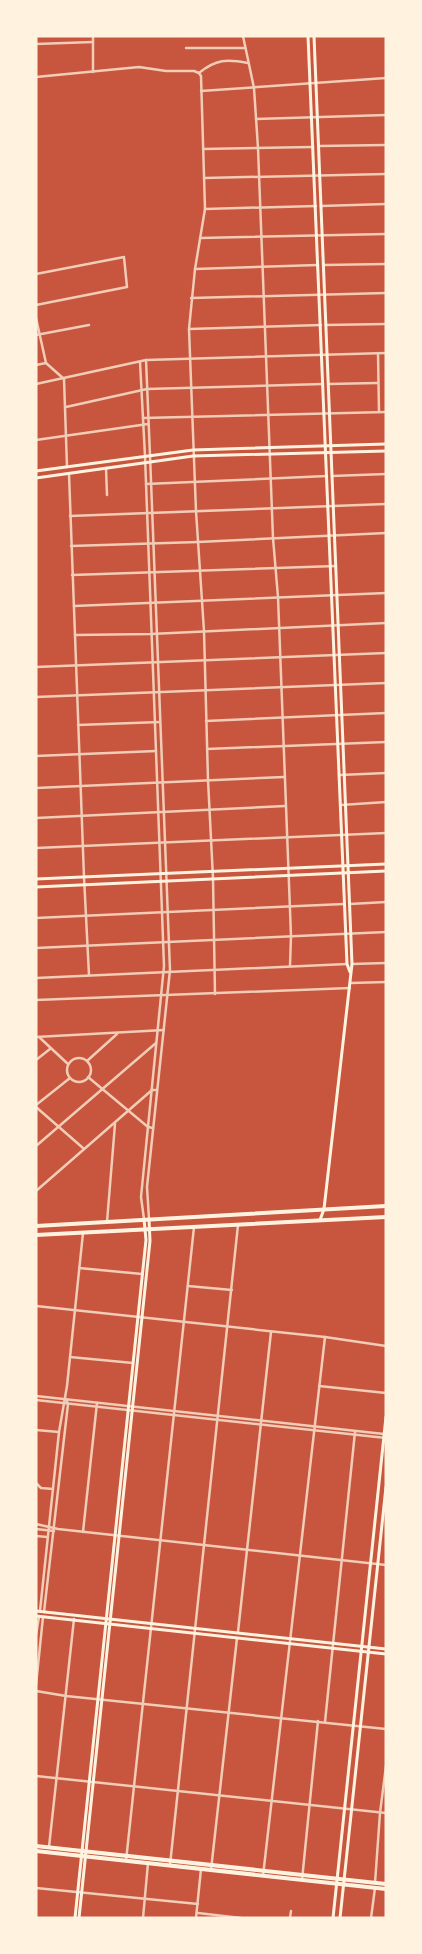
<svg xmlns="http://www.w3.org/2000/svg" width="422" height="1954" font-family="Cabin,sans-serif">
  <rect width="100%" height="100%" fill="#c8553d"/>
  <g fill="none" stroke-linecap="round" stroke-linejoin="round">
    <g stroke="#f1ccb7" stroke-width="2.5">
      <path d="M93,36v36"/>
      <path d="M243,36l11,52 4,60 15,390 5,59 13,339 -1,30"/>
      <path d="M36,44l57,-2"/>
      <path d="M186,48h59"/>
      <path d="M199,73l2,3 4,133 -10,60 -6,60 7,182 8,120 4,149 5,98 2,116"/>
      <path d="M199,73c17,-14 28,-14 49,-10"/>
      <path d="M36,77l103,-10 27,4h28l5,2"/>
      <path d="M201,91l185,-13"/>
      <path d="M256,119l130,-4"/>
      <path d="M319,146l67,-1"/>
      <path d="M203,149l110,-2"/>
      <path d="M204,178l182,-4"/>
      <path d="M321,206l65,-2"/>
      <path d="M205,209l111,-3"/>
      <path d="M200,238l186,-4"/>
      <path d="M324,265l62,-1"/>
      <path d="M195,269l123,-4"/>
      <path d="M36,274l88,-17 3,30 -91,18"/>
      <path d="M191,298l195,-5"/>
      <path d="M36,318l10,45 18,16 3,88"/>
      <path d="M326,325l60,-1"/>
      <path d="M189,329l132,-4"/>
      <path d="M36,335l53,-10"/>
      <path d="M378,353l1,59"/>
      <path d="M146,360l4,95"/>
      <path d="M140,362l5,94"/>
      <path d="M36,365l10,-2"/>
      <path d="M36,384l110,-24 240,-7"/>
      <path d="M329,384l48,-1"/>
      <path d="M66,407l81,-18 176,-5"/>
      <path d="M143,418l243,-6"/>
      <path d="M36,440l112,-16"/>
      <path d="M106,468l1,27"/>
      <path d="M69,474l15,403 5,98"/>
      <path d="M332,476l54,-2"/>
      <path d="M146,484l181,-8"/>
      <path d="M70,516l316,-12"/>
      <path d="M71,546l127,-4 188,-9"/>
      <path d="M72,575l264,-9"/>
      <path d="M74,606l312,-13"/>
      <path d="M75,635l76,-1 235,-11"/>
      <path d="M36,667l350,-14"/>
      <path d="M36,697l350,-14"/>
      <path d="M206,721l180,-8"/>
      <path d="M78,725l82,-3"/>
      <path d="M207,749l179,-7"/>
      <path d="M36,756l120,-5"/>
      <path d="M340,775l46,-2"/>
      <path d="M36,788l248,-11"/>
      <path d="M341,805l45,-3"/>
      <path d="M36,818l249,-12"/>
      <path d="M36,848l350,-15"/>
      <path d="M350,904l36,-2"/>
      <path d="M36,918l308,-14"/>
      <path d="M36,948l350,-16"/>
      <path d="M352,964l34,-1"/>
      <path d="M36,978l311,-14"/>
      <path d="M351,983l35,-1"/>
      <path d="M36,1000l314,-12"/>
      <path d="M36,1037l128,-7"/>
      <path d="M39,1037l29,27"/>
      <circle cx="79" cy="1070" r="12"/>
      <path d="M36,1060l14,-11"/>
      <path d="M87,1061l30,-27"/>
      <path d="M88,1077l60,50 5,1"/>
      <path d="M36,1105l34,-27"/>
      <path d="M36,1107l47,41"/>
      <path d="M36,1146l120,-103"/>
      <path d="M36,1191l116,-101h5"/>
      <path d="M107,1222l8,-98"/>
      <path d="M79,1268l63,6"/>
      <path d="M188,1286l44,4"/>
      <path d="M36,1306l289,31 61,9"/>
      <path d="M70,1357l63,6"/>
      <path d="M319,1386l67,7"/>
      <path d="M36,1430l23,2"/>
      <path d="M36,1483l5,5 12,1"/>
      <path d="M36,1524l22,5 328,36"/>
      <path d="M36,1529l18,2"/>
      <path d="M83,1532l14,-129"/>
      <path d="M36,1536l11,1"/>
      <path d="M40,1611l19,-179 8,-46 16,-153"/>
      <path d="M44,1612l24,-208 -2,-5"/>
      <path d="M238,1632l33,-300"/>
      <path d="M36,1635l3,-18"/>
      <path d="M36,1685l7,-68"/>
      <path d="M36,1691l30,5 320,33"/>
      <path d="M325,1722l30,-290"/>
      <path d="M36,1776l350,37"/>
      <path d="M49,1847l25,-228"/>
      <path d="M126,1861l68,-634"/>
      <path d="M170,1865l68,-640"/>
      <path d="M211,1870l26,-232"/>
      <path d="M263,1876l62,-539"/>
      <path d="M302,1880l16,-159"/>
      <path d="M375,1883l5,-70 6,-47"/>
      <path d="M36,1888l162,16"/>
      <path d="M198,1913l43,5"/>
      <path d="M143,1918l5,-55"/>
      <path d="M196,1918l5,-49"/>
      <path d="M290,1918l1,-7"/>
      <path d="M371,1918l4,-30"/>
    </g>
    <g stroke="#f1ccb7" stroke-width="2.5">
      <path d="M144,1219l-3,-22 23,-231 -19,-510"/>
      <path d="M149,1219l-2,-32 23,-217 -20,-515"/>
      <path d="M36,1396l348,38"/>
      <path d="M36,1400l350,38"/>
    </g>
    <g stroke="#fff3e0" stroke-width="3">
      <path d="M308,36l39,928 3,8"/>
      <path d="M314,36l38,928 -28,245 -4,11"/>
      <path d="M36,471l157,-21 193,-6"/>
      <path d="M36,478l157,-22 193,-5"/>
      <path d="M36,879l350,-15"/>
      <path d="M36,887l350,-16"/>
      <path d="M36,1611l350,38"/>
      <path d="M36,1616l350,38"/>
      <path d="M75,1918l71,-678 -2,-21"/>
      <path d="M79,1918l71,-677 -1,-22"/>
      <path d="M333,1918l53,-501"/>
      <path d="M340,1918l46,-431"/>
    </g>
    <g stroke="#fff3e0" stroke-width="4">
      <path d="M36,1226l350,-20"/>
      <path d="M36,1235l350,-18"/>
      <path d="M36,1846l350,38"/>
      <path d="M36,1851l350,38"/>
    </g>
  </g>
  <rect width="422" height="1954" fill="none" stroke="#fff3e0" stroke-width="75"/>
</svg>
